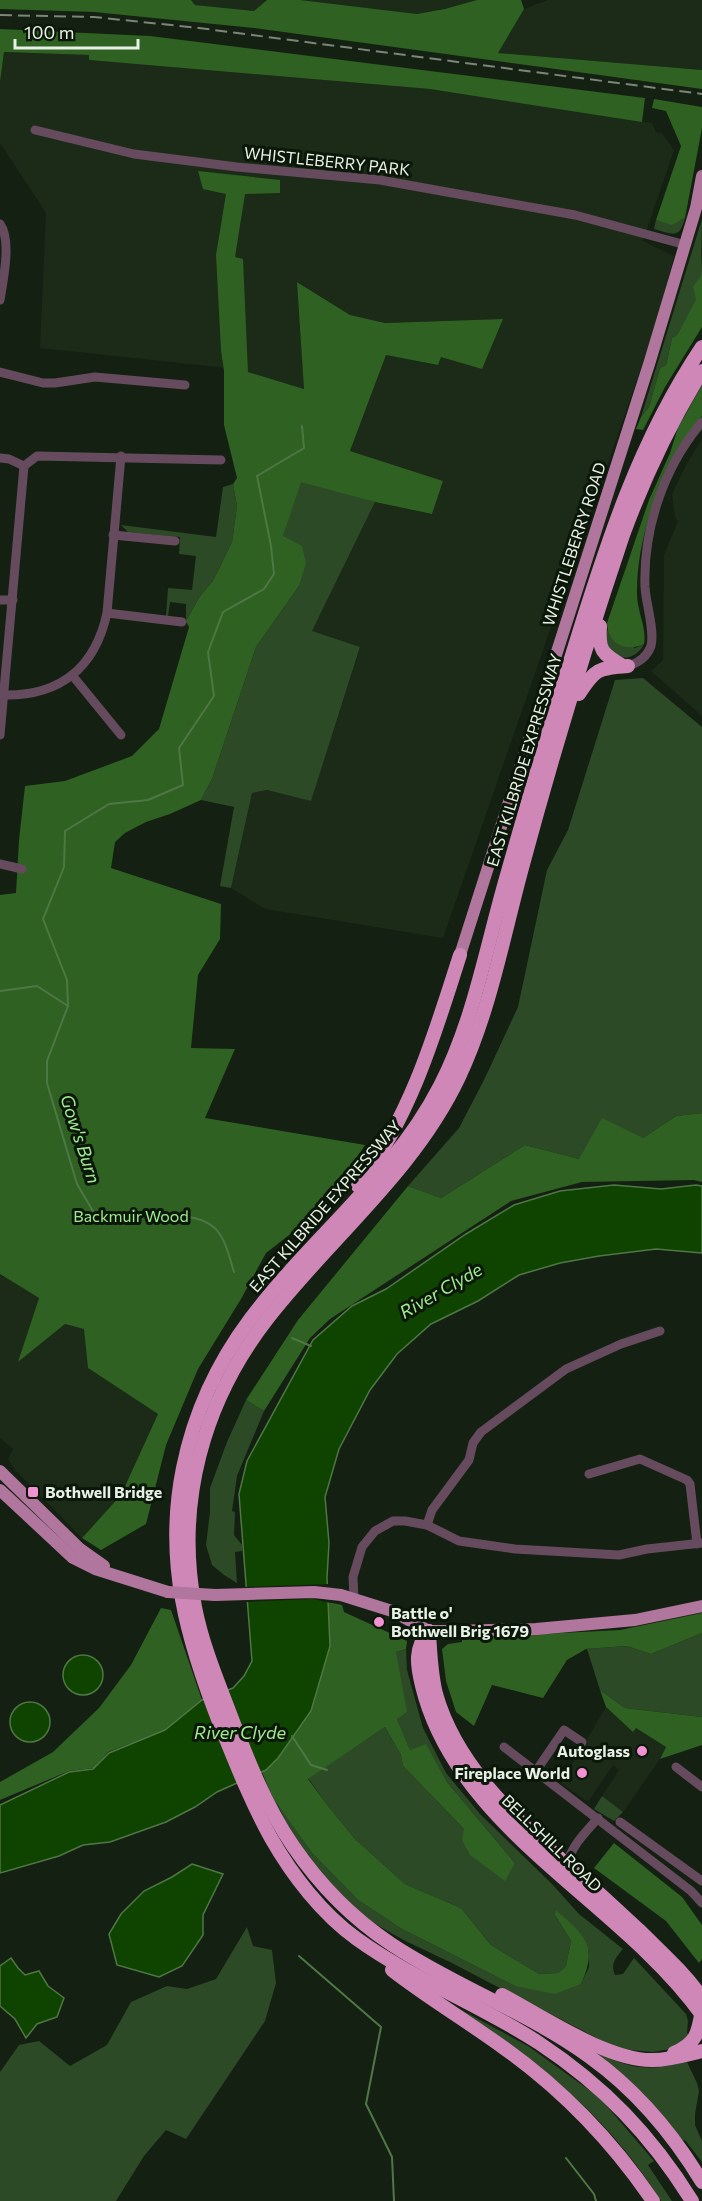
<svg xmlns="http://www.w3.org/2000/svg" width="702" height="2201" font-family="Commissioner,sans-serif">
  <rect width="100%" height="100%" fill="#142011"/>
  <g fill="#1b2b17">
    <path d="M191,0h76l-13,11 -59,-6z"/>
    <path d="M300,0h177l-32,10 -28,4z"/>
    <path d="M548,0h154v70l-205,-17 27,-44z"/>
    <path d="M4,52l86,3 -1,5 341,29 106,15 116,19 4,9 6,1 12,17 -31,91 31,15 -17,66 -214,616 -178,-29 -34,-21 21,-95 15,-3 44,10 49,-152 -49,-16 64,-130 57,12 11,-33 -93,-30 36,-96 51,10 4,-8 61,-38 -117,4 -35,-8 -52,-33 6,107 -57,-17 -29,-5 -178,-19 6,-135 -46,-70v-61z"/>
    <path d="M702,440v276l-51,-45 12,-11 1,-105 14,-34 -3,-4 -3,-23 15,-31z"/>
    <path d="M0,1274l39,24 -20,63 46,-37 20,5 3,39 70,46 -37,81 -39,43 -67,-68 -7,-11 5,-10 -13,-11z"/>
    <path d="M606,1707l27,25 3,-4 30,19 -6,12 -37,53 -21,-16 17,-26 -6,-5 -25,37 -27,-19z"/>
  </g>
  <g fill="#2c4a25">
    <path d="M685,218c-6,22 -12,16 -31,11l2,-9 16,4z"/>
    <path d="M702,219l-1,57 -4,24 -20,35 -5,3 -6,27 -6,3 -11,39 -8,10z"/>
    <path d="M299,478l76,24 -63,129 48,16 -49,154 -44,-11 -15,3 -21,95 -11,-2 14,-79 -33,-7 11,-21 44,-132 43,-61 -16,-50z"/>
    <path d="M233,484l4,22 -5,36 -19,39 -13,15 -14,25v-17l-16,-2 -2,14h-2l2,-28 24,2 4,-34 -17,-2 1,-17 -52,-5 -7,-7 95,12 7,-50z"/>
    <path d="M607,623v7l28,18 9,-4c-10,21 -38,17 -40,-7 -1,-4 2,-10 3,-14z"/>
    <path d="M643,678l59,49v386l-26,3 -33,22 -64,21 -54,-14 -84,53 -33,-12 51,-58 25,-48 34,-73 29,-137 21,-40 47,-150z"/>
    <path d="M246,1400l18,11 -27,65 -5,35 3,1 -1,23 8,10v6l-7,1 2,31 -13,-8 -12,-10 -6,-20 4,-33v-24l17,-46z"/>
    <path d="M702,1633v84l-77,-9 -25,-18 -13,-41 40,-3 24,8z"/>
    <path d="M406,1649l1,21 16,58 23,45 34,41 72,70 27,30 44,35c-7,8 -13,15 -8,26l8,-1 11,-16 52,56 2,7 -1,12 5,2 -22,14 -17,3 -35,-3c-55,-29 -111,-57 -166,-86 -31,-15 -66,-29 -92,-51 -37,-30 -65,-70 -85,-112l37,53 46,47 44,29 113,57 66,-2 8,-17v-15l-34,-37 16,26 -5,25 -8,7 -19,1 -48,-29 -30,-37 -56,-24 -50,-45 -27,-33 -20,-28 77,-51 16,28 2,11 61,63 51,34 -68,-81 -21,-37 -16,6 -13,-32 -1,-67z"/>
    <path d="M602,1796l21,16 -9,9 -20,-12z"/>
    <path d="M247,1927l6,19 19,4 4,33 -11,38 -79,118 -20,-9 -22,26 -28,45h-116v-129l19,-27 20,-4 31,25 37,-21 24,-43 36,-16 20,3 29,-10z"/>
    <path d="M458,2008l70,38 71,51 55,64 -6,4 24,36h-11c-51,-83 -123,-140 -203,-193z"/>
    <path d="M596,2052c36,18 53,19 91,10l10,21 2,8 -4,23v11l7,16v21l-17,-22 -2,1 -33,-39z"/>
  </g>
  <g fill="#2e6122">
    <path d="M0,0h191l4,5 59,6 13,-11h33l117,14 28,-5 32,-9h44l3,9 -26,44 204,17v19l-448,-61 -160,-16 -94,-3z"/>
    <path d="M0,29l150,7 495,62 -3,24 -212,-33 -341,-29v-5l-85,-3 -4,30z"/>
    <path d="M654,99l48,8v21l-17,90 -13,7 -16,-5 25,-74 -15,-35 -14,-3z"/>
    <path d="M198,171l82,9v13l-35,1 -10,63 8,2 5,113 56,17 -7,-107 53,33 35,8 118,-4 -21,50 -41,-12 -3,8 -52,-10 -36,96 93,30 -11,33 -57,-12 -74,-20 -18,54 19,10 4,17 -7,23 -43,61 -44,132 -11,21 -31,14 -24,8 -21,11 -10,9 -4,26 110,36 -1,35 -22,36 -7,73 44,1 -30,69 160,27 -41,63 -58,45 -25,46 -43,70 -32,76 -20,79 -45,26 -19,-12 39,-43 37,-81 -70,-46 -4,-39 -19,-5 -47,38 21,-64 -39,-24v-379l16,-2 3,-53 6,-54 40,-5 67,-25 27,-27 30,-102 -3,-6 14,-25 13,-15 19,-39 5,-36 -4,-22 4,-6 -13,-53v-54l-3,-21 -5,-95 10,-61 -23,-5z"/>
    <path d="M702,255v72l-37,60 -22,43 -7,-1 5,-12 8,-10 11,-39 6,-3 6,-27 5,-3 19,-35 -3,-13 8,-11z"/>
    <path d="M702,385v31c-38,44 -66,119 -65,178 0,18 10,33 7,50 -18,8 -36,1 -37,-21l42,-123 21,-47 8,-25z"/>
    <path d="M702,1113v69l-8,-2 -112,2 -71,19 -181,118 -20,19 -46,73 -18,-11 52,-80 110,-134 33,12 84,-53 54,14 23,-41 41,20 33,-22z"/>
    <path d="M328,1602l14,3 2,7 63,29 -1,8 -10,3 11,60 -10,7 13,31 16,-6 21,38 68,81 -10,18 -35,-26 -8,-15 2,-11 -61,-63 -2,-11 -16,-28 -77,52 20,27 27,33 50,45 56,24 30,37 48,29 19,-1 8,-7 5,-25 -16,-26 1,-5c28,25 43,35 25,74l-26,10 -40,-8 -113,-57 -44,-29 -46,-47 -39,-55 -11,-26 4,-2 64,-124z"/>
    <path d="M161,1608l10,2 31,90 -37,30 -57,22 -14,16 -25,3 -69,29v-18l53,-30 46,-44 32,-43z"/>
    <path d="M702,1613v20l-51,21 -24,-8 -41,3 -19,11 -24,38 -51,-13 -18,41 -18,-14 -10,-31 -4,-32 6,-5 14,-2v-4l158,-8z"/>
    <path d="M600,1690l25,18 77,9v28l-42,14 6,-12 -30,-19 -3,4 -27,-25z"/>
    <path d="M614,1843l68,54 20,28v34l-3,4 -33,-42 -72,-53z"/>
  </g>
  <g fill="#0e4300" stroke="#4f7745" stroke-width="1.5">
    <path d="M614,1185l47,4 35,-4 6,1v67l-46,-4 -57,7 -39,7 -41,12 -41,26 -47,23 -34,30 -27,36 -31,59 -14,48 4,46 -2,35 3,68 -19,65 -33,47 -12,12 -49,22 -22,15 -29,15 -56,20 -27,3 -24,11 -59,17v-68l69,-33 24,-3 16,-16 56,-23 37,-30 31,-12 11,-12 8,-15 -13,-167 8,-33 66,-121 39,-34 34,-17 80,-55 48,-29 46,-14z"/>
    <circle cx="83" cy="1675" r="20"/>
    <circle cx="30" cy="1722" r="20"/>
    <path d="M192,1864l31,10 -20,41v20l-21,31 -23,11 -42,-12 -8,-31 12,-20 23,-23 28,-14z"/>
    <path d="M11,1958l7,10 7,7 14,-4 9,15 16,12 -7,19 -20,7 -11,14 -11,-19 -15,-13v-40z"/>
  </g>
  <path fill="#142011" d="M331,1584v19l-18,-4 -68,3 -1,-15z"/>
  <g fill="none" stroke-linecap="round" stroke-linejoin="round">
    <g stroke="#4f7745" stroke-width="2">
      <path d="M0,991l37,-5 31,20"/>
      <path d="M234,1272c-4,-12 -7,-29 -15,-39 -20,-29 -89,-14 -119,-10l-23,-39 -30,-101v-22l21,-55 -1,-26 -24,-61 21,-52 1,-36 44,-27 39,-4 35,-15 -4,-37 35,-52 -6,-44 15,-40 41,-23 10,-15 -3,-28 -14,-70 47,-28 -2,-22"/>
      <path d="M292,1338l19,8"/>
      <path d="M292,1736l19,29 16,5"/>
      <path d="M299,1956l82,71 -15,77 26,53 2,44"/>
      <path d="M566,2158l28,36 2,7"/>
    </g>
    <g stroke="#664a5d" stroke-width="9">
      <path d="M35,130l99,24 103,13 143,13 195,35 111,30"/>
      <path d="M0,224c12,16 3,57 0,76"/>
      <path d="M0,372l43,11h12l40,-6 90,8"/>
      <path d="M0,458l9,1 15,7"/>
      <path d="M113,535l62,6"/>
      <path d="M0,600h13"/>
      <path d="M107,613l75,9"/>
      <path d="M628,666c10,-3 19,-9 23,-20 4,-15 -5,-42 -6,-59 -2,-59 19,-120 57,-165"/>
      <path d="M72,675l49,60"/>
      <path d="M4,695c56,1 91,-27 103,-82l14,-157"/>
      <path d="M0,735l24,-269 13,-10 184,4"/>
      <path d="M0,864l22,5"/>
      <path d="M589,1474l51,-15 47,21 3,4 7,60"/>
      <path d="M427,1525l5,-15 37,-50 4,-17 8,-11 85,-63 55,-25 39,-13"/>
      <path d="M354,1598l-1,-21 9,-30 13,-16 18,-10h12l22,4 32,16 56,8 104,6 28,-6 55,-6"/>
      <path d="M504,1747l187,144 11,12"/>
      <path d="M676,1767l26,20"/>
      <path d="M536,1771l28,-41 18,12"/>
      <path d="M620,1822l82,59"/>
      <path d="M567,1864c5,-19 18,-31 31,-46"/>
    </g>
    <g stroke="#b1769e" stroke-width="12">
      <path d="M460,955l190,-594 46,-153 6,-32"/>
      <path d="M0,1471l80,78 24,17"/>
      <path d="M0,1490l73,68 22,11 73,23"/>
      <path d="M215,1595l99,-3 27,3 51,16 37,20h20l87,-2 99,-9 67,-14"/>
    </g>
    <g stroke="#cf87b8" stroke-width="14">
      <path d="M702,371c-32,52 -58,107 -79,164 -37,110 -71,221 -101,333 -19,70 -32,143 -63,209 -45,95 -128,160 -191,241 -65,83 -93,186 -73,289 7,36 21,70 34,104 18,47 36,94 64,135 26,38 59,72 98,98 63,42 137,68 199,113 46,33 83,77 112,125"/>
      <path d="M600,626c-2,24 2,28 23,40"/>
      <path d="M579,694c16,-25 19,-26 49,-28"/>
      <path d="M358,1186c52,-69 76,-149 102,-231"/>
      <path d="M429,1631c-15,17 -12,34 -7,55 35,144 199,215 280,329"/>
      <path d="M429,1631c1,21 2,43 7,63 20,71 77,122 129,169 26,22 50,45 75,68 21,21 45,42 62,67"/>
      <path d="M392,1970c36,28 75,51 112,78 59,42 108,93 149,153"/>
      <path d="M502,1995c40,21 106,66 151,65 17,0 32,-5 49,-9"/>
      <path d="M674,2053c23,-10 24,-20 28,-43"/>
      <path d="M692,2201c-41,-66 -88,-115 -153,-158 -58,-38 -125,-63 -182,-104 -35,-25 -65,-64 -86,-101 -20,-36 -35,-74 -50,-111 -34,-86 -57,-166 -38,-259 11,-55 35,-106 68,-150 60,-80 143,-142 189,-232 34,-66 46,-139 67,-211 21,-74 43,-149 66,-223 33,-107 66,-211 129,-305"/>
    </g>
    <path stroke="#7b8679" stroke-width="2" stroke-dasharray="12 6" stroke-linecap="butt" d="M0,15l94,2 105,11 503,66"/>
    <path stroke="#b1769e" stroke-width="12" d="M168,1592l47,3"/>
  </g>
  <g fill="#f391d5" stroke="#0b1708" stroke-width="2">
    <rect x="27" y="1486" width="12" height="12" rx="3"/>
    <circle cx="379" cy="1622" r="6"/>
    <circle cx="642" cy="1751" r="6"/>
    <circle cx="582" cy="1773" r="6"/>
  </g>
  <g text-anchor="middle" stroke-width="6" stroke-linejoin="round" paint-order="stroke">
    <g font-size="16" fill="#e8f1e6" stroke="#0b1708">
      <text transform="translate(327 161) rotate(6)" y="6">WHISTLEBERRY PARK</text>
      <text transform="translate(574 544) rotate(-72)" y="6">WHISTLEBERRY ROAD</text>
      <text transform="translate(524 760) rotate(-73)" y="6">EAST KILBRIDE EXPRESSWAY</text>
      <text transform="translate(325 1206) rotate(-49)" y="6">EAST KILBRIDE EXPRESSWAY</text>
      <text transform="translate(552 1843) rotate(44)" y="6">BELLSHILL ROAD</text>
    </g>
    <g font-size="16" fill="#a0e890" stroke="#0b1708">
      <text x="131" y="1222">Backmuir Wood</text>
    </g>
    <g font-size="16" font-weight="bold" fill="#e8f1e6" stroke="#0b1708" text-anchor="start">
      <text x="45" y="1498">Bothwell Bridge</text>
      <text x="391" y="1619">Battle o'<tspan x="391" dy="18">Bothwell Brig 1679</tspan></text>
      <text x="630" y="1757" text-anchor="end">Autoglass</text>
      <text x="570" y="1779" text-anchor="end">Fireplace World</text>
    </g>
    <g font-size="18" font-style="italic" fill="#a2ea92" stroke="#0b1708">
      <text transform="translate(80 1139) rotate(72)" y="6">Gow's Burn</text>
      <text transform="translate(441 1291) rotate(-30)" y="6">River Clyde</text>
      <text x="240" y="1739">River Clyde</text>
    </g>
  </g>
  <path d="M15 39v9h123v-9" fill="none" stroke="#e8f1e6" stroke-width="3"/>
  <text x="24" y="39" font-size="18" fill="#e8f1e6" stroke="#0b1708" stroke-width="4.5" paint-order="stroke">100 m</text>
</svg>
